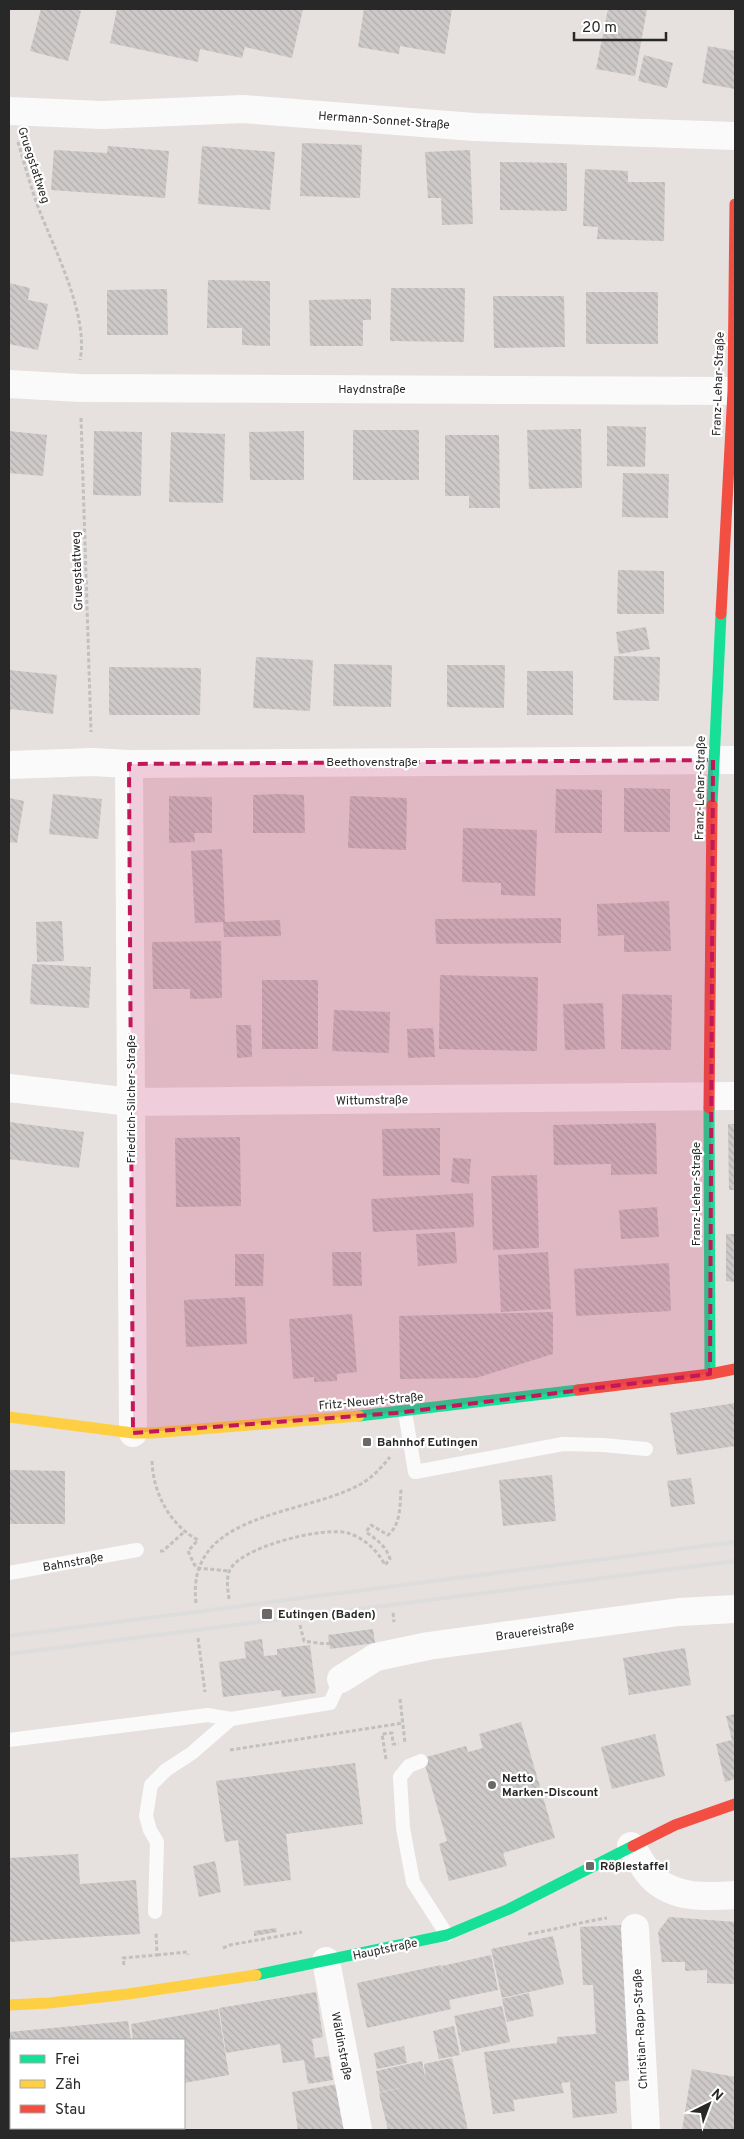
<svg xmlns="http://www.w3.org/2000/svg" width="744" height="2139" font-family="Overpass,sans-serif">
  <defs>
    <pattern id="building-back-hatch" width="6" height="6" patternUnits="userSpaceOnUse" patternTransform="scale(1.25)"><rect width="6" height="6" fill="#cdc9c8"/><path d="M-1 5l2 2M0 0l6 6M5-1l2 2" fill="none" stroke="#b0adac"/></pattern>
  </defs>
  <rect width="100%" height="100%" fill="#e6e0de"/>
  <g fill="url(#building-back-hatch)">
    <path d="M41,9h33l7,2 -13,50 -38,-10z"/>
    <path d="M117,9h186l-11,49 -47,-11 -3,11 -42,-9 -2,13 -88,-19z"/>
    <path d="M364,9h88l-7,45 -45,-8 -1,8 -41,-7z"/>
    <path d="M608,9h39l-12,67 -39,-7z"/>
    <path d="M708,46l27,5v38l-33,-6z"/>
    <path d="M644,55l29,8 -6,25 -29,-7z"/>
    <path d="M302,143l60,2 -2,53 -60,-2z"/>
    <path d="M108,146l61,5 -4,47 -114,-8 3,-40 53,3z"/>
    <path d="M202,146l73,6 -5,58 -72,-6z"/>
    <path d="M470,150l3,74 -31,1 -1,-27h-13l-3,-46z"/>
    <path d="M500,162l67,1v48l-67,-1z"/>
    <path d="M585,169l43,2v11h37l-1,59 -67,-2 1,-12 -15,-1z"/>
    <path d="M208,280l62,1v65l-28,-1v-17h-35z"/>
    <path d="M9,283l21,5 -2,12 20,4 -10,46 -29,-6z"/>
    <path d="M391,288h74l-1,54 -74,-1z"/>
    <path d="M167,289l1,46h-61v-45z"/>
    <rect x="586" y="292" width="72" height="52"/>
    <path d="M493,296h71l1,51 -71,1z"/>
    <path d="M371,299v21h-8v26h-53l-1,-46z"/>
    <path d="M607,426l39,1 -1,40 -38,-1z"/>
    <path d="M581,429l1,59 -53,1 -2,-59z"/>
    <rect x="353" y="430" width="66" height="50"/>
    <path d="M9,431l38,4 -4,41 -34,-3z"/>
    <path d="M94,431l48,1 -1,64 -48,-1z"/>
    <path d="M304,431v49h-54l-1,-48z"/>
    <path d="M171,432l54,2 -2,69 -54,-1z"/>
    <path d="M445,435h54l1,73h-31v-12h-24z"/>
    <path d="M623,473l46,1 -1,44 -46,-1z"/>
    <path d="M618,570l46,1v43h-47z"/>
    <path d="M646,627l4,22 -31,5 -3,-22z"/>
    <path d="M614,656l46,1 -1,44 -46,-1z"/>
    <path d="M256,657l57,3 -3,51 -57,-3z"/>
    <path d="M334,664l58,1 -1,42 -58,-1z"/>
    <path d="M447,665h58l-1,43 -57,-1z"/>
    <path d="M109,667l92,1 -1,47h-91z"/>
    <path d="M9,670l48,5 -4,39 -42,-5 -2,7z"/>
    <rect x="527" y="671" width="46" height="44"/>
    <path d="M624,788l46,1v43h-46z"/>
    <path d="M556,789l46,1v43h-47z"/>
    <path d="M53,794l49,5 -4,40 -49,-5z"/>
    <path d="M279,794l25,1 1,38h-52v-38z"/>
    <path d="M169,796l43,1v36h-18l1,9 -26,1z"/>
    <path d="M350,796l57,2 -1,52 -58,-2z"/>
    <path d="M9,798l15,3 -7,42 -8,-1z"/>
    <path d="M463,828l74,2 -2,66 -34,-1v-12l-39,-1z"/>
    <path d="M222,849l3,73 55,-2 1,16 -57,1 -1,-15 -28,1 -4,-72z"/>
    <path d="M669,901l2,50 -47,1v-17l-26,1 -1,-32z"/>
    <path d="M561,918v25l-125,1 -1,-25z"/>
    <path d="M62,921l2,40 -27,1 -1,-40z"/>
    <path d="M221,941l1,57 -32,1v-10h-37l-1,-47z"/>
    <path d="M32,964l59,3 -2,41 -59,-4z"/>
    <path d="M440,975l98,2 -1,74 -98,-2z"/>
    <rect x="262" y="980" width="56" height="69"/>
    <path d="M622,994l50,1 -1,55 -50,-1z"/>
    <path d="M603,1003l2,46 -40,1 -2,-46z"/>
    <path d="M334,1010l56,2 -1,41 -57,-2z"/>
    <path d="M236,1025h15l1,32 -15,1z"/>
    <path d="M433,1028l2,29 -27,1 -1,-29z"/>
    <path d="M9,1122l75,10 -5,36 -70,-9z"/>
    <path d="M656,1123l1,51 -46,1v-11l-57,1 -1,-40z"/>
    <path d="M728,1124h7v66h-6z"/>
    <path d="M440,1128v47l-57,1 -1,-47z"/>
    <path d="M240,1137l1,69 -65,1 -1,-69z"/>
    <path d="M453,1158l18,1 -2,25 -18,-2z"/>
    <path d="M537,1175l2,73 -46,2 -2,-74z"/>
    <path d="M473,1193l1,34 -101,5 -2,-33z"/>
    <path d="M657,1207l2,30 -38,2 -2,-29z"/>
    <path d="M455,1232l2,31 -39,3 -2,-32z"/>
    <path d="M726,1234h9v48l-9,-1z"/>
    <path d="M332,1252h29l1,34h-29z"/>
    <path d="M548,1252l3,57 -50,3 -3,-57z"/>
    <path d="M235,1254h29l-1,32h-28z"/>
    <path d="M669,1263l2,48 -95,5 -2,-47z"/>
    <path d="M245,1297l2,47 -61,3 -2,-47z"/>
    <path d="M553,1312v42l-77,24 -76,1 -1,-63z"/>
    <path d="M352,1314l5,58 -20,2v7l-23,1v-5l-21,2 -4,-60z"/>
    <path d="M735,1403v43l-58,9 -7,-42z"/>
    <path d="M9,1470l56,1v53h-56z"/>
    <path d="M552,1475l4,46 -53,5 -4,-46z"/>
    <path d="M691,1478l4,26 -24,3 -4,-26z"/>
    <path d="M373,1629l2,14 -45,6 -2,-14z"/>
    <path d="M262,1639l2,17 13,-1v-6l33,-4 6,48 -34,4 -1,-7 -58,7 -4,-35 27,-4 -2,-16z"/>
    <path d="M685,1648l6,37 -62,10 -6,-37z"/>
    <path d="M735,1714v65l-10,3 -9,-38 16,-4 -6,-24z"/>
    <path d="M521,1722l34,116 -52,15 4,13 -58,15 -10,-37 8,-3 -24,-83 43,-12 2,6 15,-4 -4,-14z"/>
    <path d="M655,1734l10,42 -53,13 -11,-42z"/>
    <path d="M355,1763l8,61 -77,10 5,46 -47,6 -6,-46 -13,2 -9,-61z"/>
    <path d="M78,1854l2,30 56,-4 4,54 -131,8v-84z"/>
    <path d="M215,1861l6,31 -22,5 -6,-31z"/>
    <path d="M669,1917l66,5v62l-28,-1v-13l-22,1v-9h-23l-4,-30z"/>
    <path d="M623,1925l9,155 -17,2 2,31 -44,5 -3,-36 -9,1 3,10 -51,7 2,11 -22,3 -9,-62 73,-9v-6l39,-3 -3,-49h-10l-3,-58z"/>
    <path d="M276,1928l1,4 -23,4v-5z"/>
    <path d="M553,1936l11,48 -62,14 -11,-49z"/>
    <path d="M491,1955l7,35 -49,10 2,9 -84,19 -10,-45 84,-18 2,10 -1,-9z"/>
    <path d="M316,1992l7,45 -11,2 3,19 14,-2 4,24 -25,4 -4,-24 -21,3 -3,-19 -54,9 -7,-45z"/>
    <path d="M529,1993l5,23 -27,6 -5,-23z"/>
    <path d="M502,2006l8,36 -48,10 -8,-36z"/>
    <path d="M218,2009l11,66 -45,8v-43h-51l-2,-16z"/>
    <path d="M128,2021l3,19h-120v60l-2,-1v-67z"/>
    <path d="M454,2026l6,29 -21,4 -6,-28z"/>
    <path d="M404,2046l3,17 -30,6 -3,-16z"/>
    <path d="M452,2058l16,72h-80l-9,-37 25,-6 -24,5 -4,-21 46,-10 4,21 -2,-18z"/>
    <path d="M692,2069l43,8v53h-53z"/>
    <path d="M338,2084l8,46h-48l-6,-38z"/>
    <rect x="20" y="2128" width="52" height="2"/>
  </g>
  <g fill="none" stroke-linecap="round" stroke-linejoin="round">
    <g stroke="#c1c0c0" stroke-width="3" stroke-dasharray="4 2.5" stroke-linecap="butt">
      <path d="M18,142c7,23 13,47 22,70 16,40 49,106 40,148"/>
      <path d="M81,418l10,314"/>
      <path d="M152,1461c1,32 18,64 46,79l-10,11 6,13 3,4 32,3"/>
      <path d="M160,1551h3l21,-19"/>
      <path d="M229,1599c-1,-9 -3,-18 0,-27 8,-25 96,-46 119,-39 16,5 29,17 37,32l5,-6c-4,-13 -13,-19 -24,-27l5,-7 17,10c13,-10 12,-31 13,-46"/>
      <path d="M196,1603c-11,-91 106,-87 163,-118 12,-6 22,-17 31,-28"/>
      <path d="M393,1613l1,9"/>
      <path d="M300,1625l4,16 21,3 8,-1"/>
      <path d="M198,1638l7,54"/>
      <path d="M400,1699l5,44"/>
      <path d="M230,1750l173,-27"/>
      <path d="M386,1759l-4,-25 10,-1 1,11h6"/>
      <path d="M528,1934c27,-4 52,-12 79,-16"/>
      <path d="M223,1948l7,-3 72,-13"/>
      <path d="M157,1955l30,-3 1,3"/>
      <path d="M124,1965l-1,-7 34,-3 -1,-23"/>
    </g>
    <g stroke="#fbfafa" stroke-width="14">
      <path d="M405,1412l10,60 148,-28 40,1 43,4"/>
      <path d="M9,1573l128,-23"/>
      <path d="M9,1740l199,-25 23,4 99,-16 11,-24"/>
      <path d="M421,1761l-12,5 -9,11 3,51 10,54 34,53"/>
      <path d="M155,1912l2,-70 -7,-12 -4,-14 5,-31 15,-15 26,-17 39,-34"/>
    </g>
    <g stroke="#fbfafa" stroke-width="28">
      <path d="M9,111l93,4 141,-6 231,18 261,9"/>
      <path d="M9,384l71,4 655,3"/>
      <path d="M129,764l4,669"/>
      <path d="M9,765l83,-3 37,2 606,-4"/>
      <path d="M9,1088l122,14 604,-6"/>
      <path d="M341,1679l35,-22 52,-11 251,-34 56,-3"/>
      <path d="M631,1846c7,10 13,24 22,32 22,21 54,19 82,17"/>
      <path d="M635,1928l11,202"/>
      <path d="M326,1961l32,169"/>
    </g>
    <g stroke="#16e098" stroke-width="11">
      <path d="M712,805l9,-191"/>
      <path d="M709,1108l1,266"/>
      <path d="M359,1416l219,-26"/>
      <path d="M256,1975l191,-40 62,-26 124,-63"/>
    </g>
    <g stroke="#ffcf43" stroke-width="11">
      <path d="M9,1417l124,16h19l207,-17"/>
      <path d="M9,2005l40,-2 79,-9 128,-19"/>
    </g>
    <g stroke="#f24e42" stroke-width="11">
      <path d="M721,614l12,-223 2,-187"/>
      <path d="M709,1108l3,-303"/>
      <path d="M578,1390l132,-16 25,-5"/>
      <path d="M633,1846l42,-21 60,-21"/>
    </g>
    <g stroke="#ddddde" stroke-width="4">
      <path d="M9,1636l726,-94"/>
      <path d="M9,1654l726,-93"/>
    </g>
  </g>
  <path fill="#c2185b" fill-opacity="0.2" stroke="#c2185b" stroke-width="4" stroke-dasharray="10 6" stroke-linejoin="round" d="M713,760l-3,614 -314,39 -263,20 -4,-669z"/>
  <g fill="#6a6868" stroke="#fff" stroke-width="2">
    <rect x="362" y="1437" width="10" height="10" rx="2.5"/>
    <rect x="261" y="1608" width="12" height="12" rx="2.5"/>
    <circle cx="492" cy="1785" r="5"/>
    <rect x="585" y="1861" width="10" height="10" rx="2.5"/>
  </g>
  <g text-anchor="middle" stroke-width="4.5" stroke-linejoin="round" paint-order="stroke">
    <g font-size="12" fill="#282828" stroke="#fff">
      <text transform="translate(384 120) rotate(4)" y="4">Hermann-Sonnet-Straße</text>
      <text transform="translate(34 165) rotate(72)" y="4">Gruegstattweg</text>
      <text transform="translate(718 384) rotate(-88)" y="4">Franz-Lehar-Straße</text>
      <text x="372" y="393">Haydnstraße</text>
      <text transform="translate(77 571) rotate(-92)" y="4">Gruegstattweg</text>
      <text x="372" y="766">Beethovenstraße</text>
      <text transform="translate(700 788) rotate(-89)" y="4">Franz-Lehar-Straße</text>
      <text transform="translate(131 1099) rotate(-90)" y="4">Friedrich-Silcher-Straße</text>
      <text transform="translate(372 1100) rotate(-1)" y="4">Wittumstraße</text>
      <text transform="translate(696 1194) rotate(-90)" y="4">Franz-Lehar-Straße</text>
      <text transform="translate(371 1401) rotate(-5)" y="4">Fritz-Neuert-Straße</text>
      <text transform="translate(73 1562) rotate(-10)" y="4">Bahnstraße</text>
      <text transform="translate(535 1631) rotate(-8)" y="4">Brauereistraße</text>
      <text transform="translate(385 1949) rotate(-12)" y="4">Hauptstraße</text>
      <text transform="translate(640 2029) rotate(-93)" y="4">Christian-Rapp-Straße</text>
      <text transform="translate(342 2046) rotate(79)" y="4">Wäldinstraße</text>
    </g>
    <g font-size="12" font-weight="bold" fill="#282828" stroke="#fff" text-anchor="start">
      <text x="377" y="1446">Bahnhof Eutingen</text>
      <text x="278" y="1618">Eutingen (Baden)</text>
      <text x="502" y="1782">Netto<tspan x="502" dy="14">Marken-Discount</tspan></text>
      <text x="600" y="1870">Rößlestaffel</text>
    </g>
  </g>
  <rect width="744" height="2139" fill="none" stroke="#282828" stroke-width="20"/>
  <rect x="10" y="2039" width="175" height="90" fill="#ffffff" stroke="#a9a9a9"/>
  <rect x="20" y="2055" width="25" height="8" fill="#16e098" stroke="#a9a9a9"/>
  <text x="55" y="2064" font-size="15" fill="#282828">Frei</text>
  <rect x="20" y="2080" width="25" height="8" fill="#ffcf43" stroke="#a9a9a9"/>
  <text x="55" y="2089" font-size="15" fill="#282828">Zäh</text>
  <rect x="20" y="2105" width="25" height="8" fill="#f24e42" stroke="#a9a9a9"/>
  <text x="55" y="2114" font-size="15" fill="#282828">Stau</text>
  <g transform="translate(709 2104) rotate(42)" stroke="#ffffff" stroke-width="4" paint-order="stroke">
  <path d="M0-4L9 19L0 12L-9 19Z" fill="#282828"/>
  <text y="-8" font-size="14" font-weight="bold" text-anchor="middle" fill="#282828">N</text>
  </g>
  <path d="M574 32v8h92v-8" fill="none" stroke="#282828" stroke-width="2.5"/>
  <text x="582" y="32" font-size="15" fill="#282828" stroke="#ffffff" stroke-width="4" paint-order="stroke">20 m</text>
</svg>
